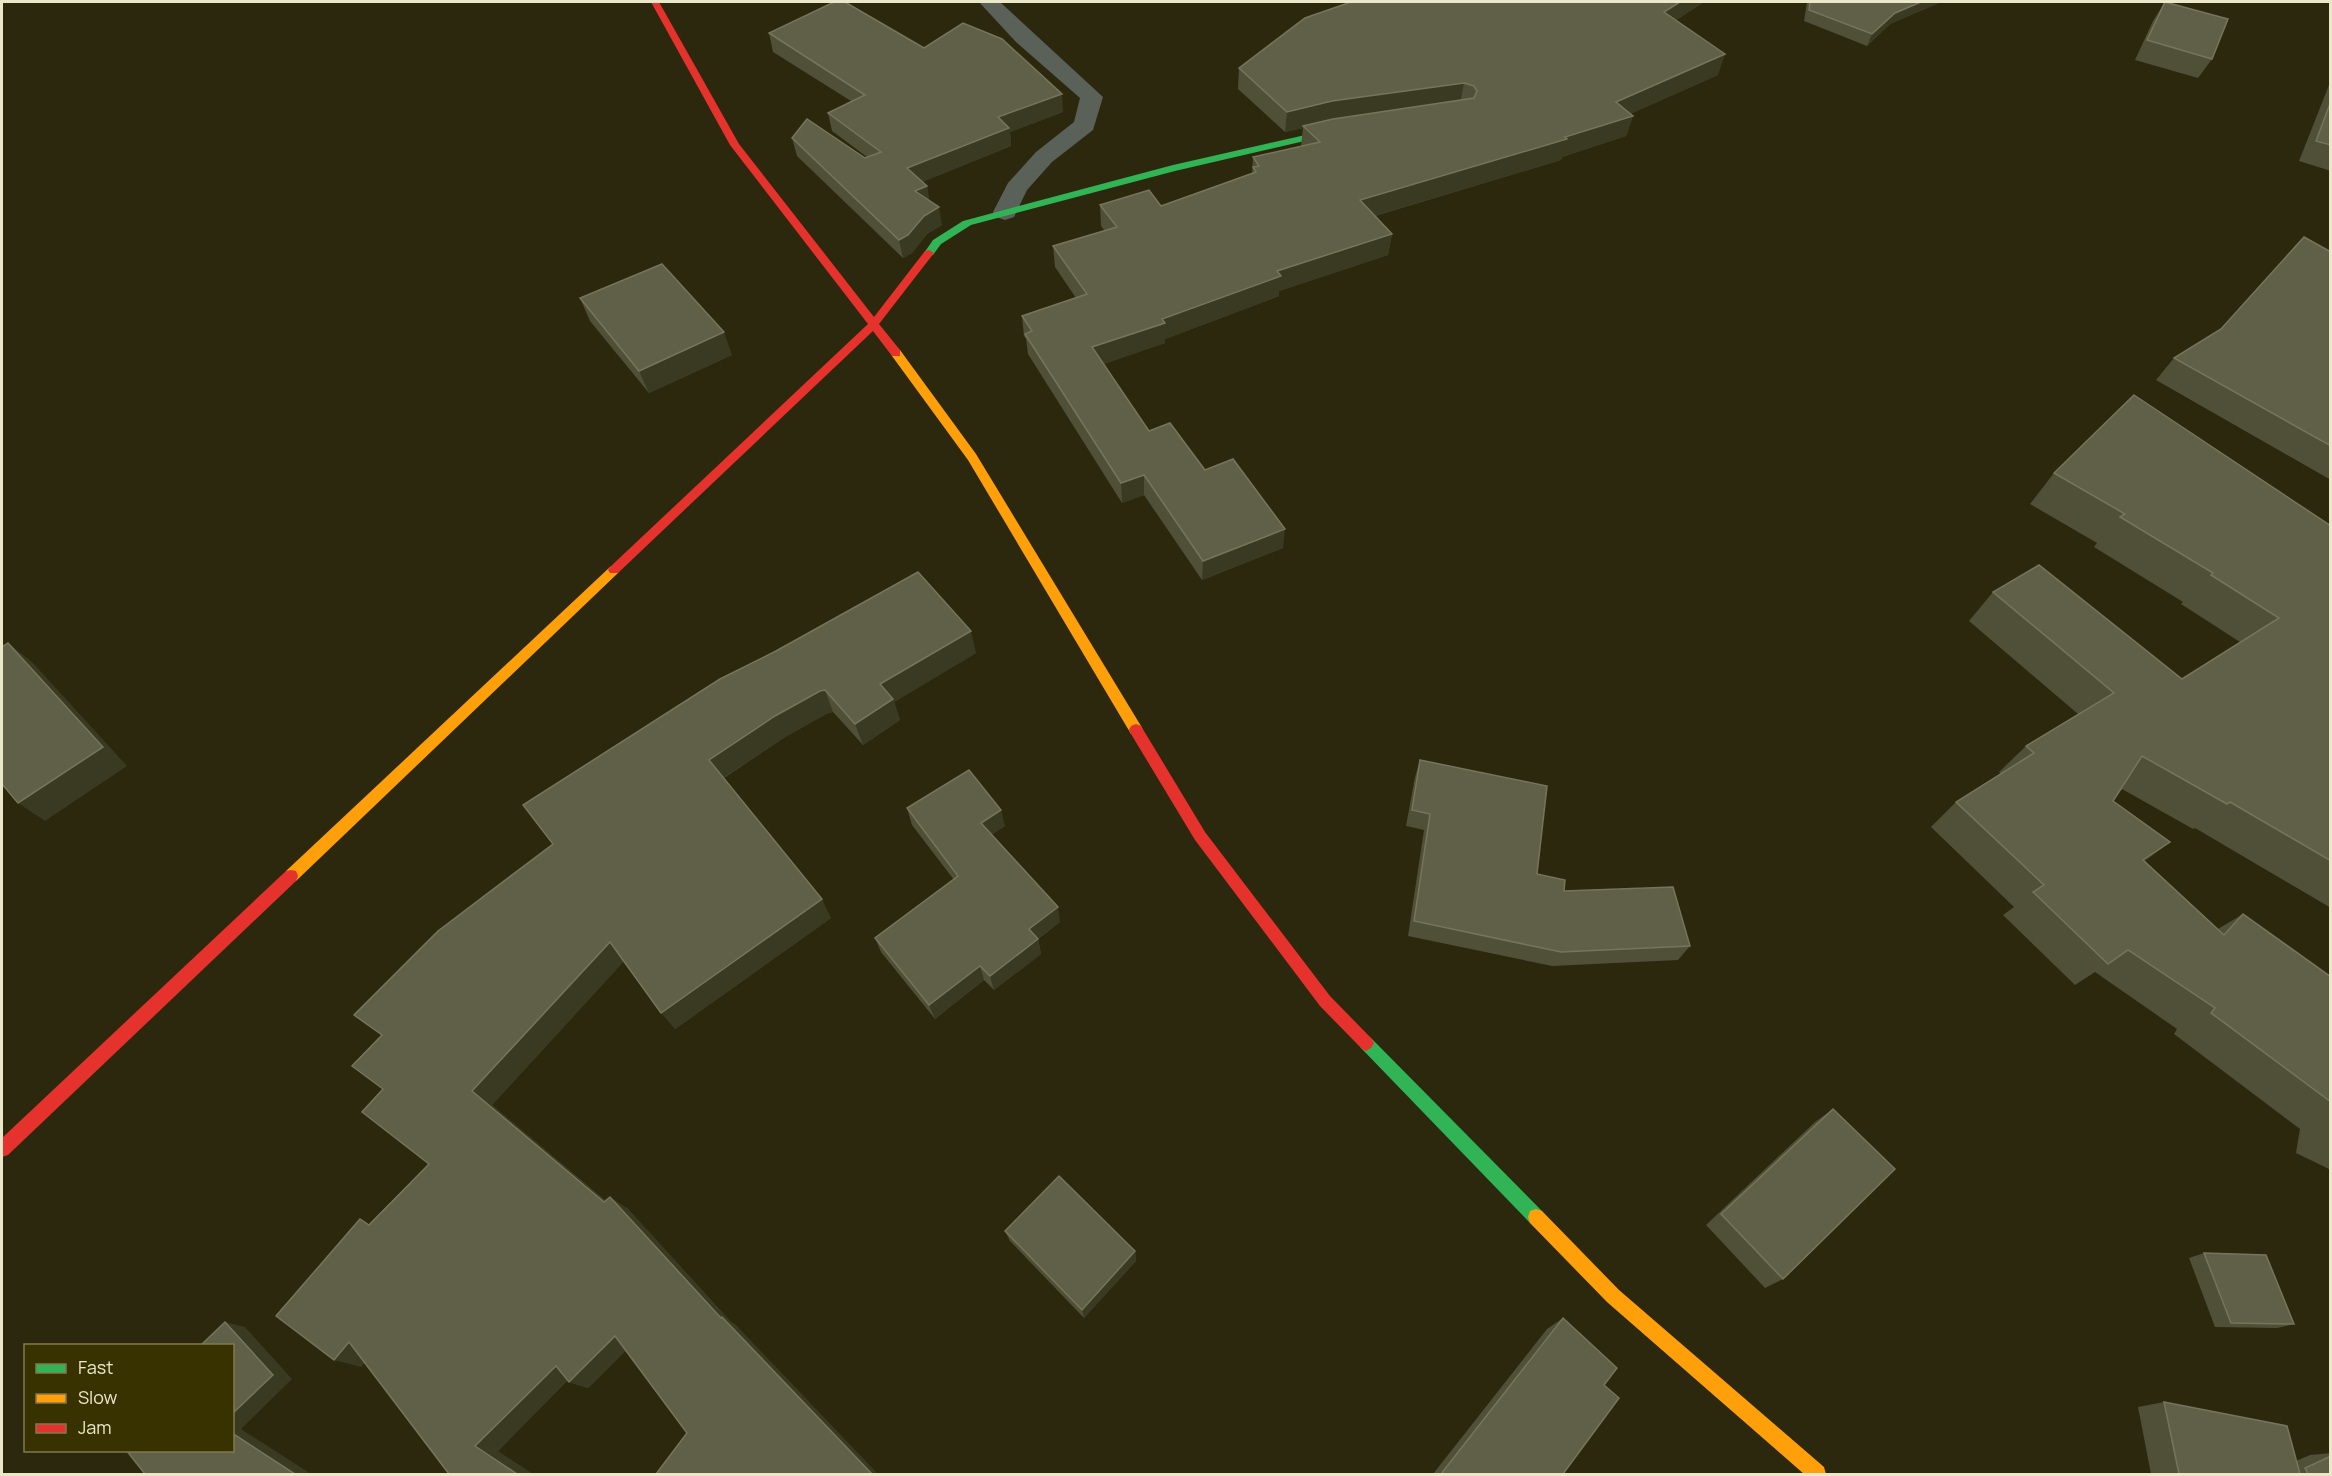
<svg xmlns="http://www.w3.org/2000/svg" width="2332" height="1476" font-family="Manrope,sans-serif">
  <rect width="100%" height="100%" fill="#2b280e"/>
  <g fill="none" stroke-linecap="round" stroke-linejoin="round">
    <path fill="#5a6159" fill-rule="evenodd" d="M979,2h21l103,95 -10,33 -41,32 -25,28 -13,27 -9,3 -9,-3 -3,-5 15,-29 28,-31 38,-30 6,-24 -64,-56z"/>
    <g fill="#30b455" fill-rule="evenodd">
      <path d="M1345,126l3,1v4l-173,40 -204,54 -30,19 -8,11 -4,1 -5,-3 9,-13 30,-19 210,-56z"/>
      <path d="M1366,1035l5,3 171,173 2,6 -2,6 -6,2 -6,-2 -169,-175 -3,-5 3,-5z"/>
    </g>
    <g fill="#ff9f0a" fill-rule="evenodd">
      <path d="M896,349l4,1 76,104 165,272 2,4 -2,4h-10l-163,-274 -76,-104 -1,-3z"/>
      <path d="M614,565l4,2 2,3 -2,3 -322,308 -5,1 -5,-1 -2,-5 2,-5 324,-304z"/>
      <path d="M1536,1209l6,2 77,79 205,177 2,7h-22l-197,-172 -77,-79 -2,-6 2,-6z"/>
    </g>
    <g fill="#e5322d" fill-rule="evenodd">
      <path d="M651,2h8l80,142 135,173 51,-66 4,-1 5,3 -55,71 21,26v6h-8l-19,-25 -255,242h-8l-2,-3 2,-3 258,-243 -138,-179z"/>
      <path d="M1136,724l5,2 64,106 125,164 41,42 3,5 -3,5 -5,3 -5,-3 -41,-42 -125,-166 -64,-106 -2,-4 2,-4z"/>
      <path d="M291,870l5,1 2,5 -2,5 -288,274 -6,2v-19l284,-267z"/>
    </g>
  </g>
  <g fill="#504f38">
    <path d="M1351,2h353l-28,18 42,55 -88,39 3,2 -7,20 -64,21 -1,3 -186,56 17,18 -4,21 -109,36v5l-114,43v4l-62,21 46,67 56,39 78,78 -81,32 -58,-85 -22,8 -94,-149 -2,-15 -2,-3 -2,-20 54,-18 -21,-31 -2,-21 52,-15 -4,-5 -1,-21 61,1 91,-32 1,-17 48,-11 2,-18 -18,4 -47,-43 1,-21z"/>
    <path d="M1807,2h134l-51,22 -23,22 -63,-25z"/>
    <path d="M2165,2l47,57 -14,19 -63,-18 18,-39z"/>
    <path d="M769,33l155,15 139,64 -53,20 1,14 -89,36 5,4 2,15 13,24 -15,9 -15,19 -9,5 -106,-102 -5,-18 73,20 2,-1 -35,-26 -4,-18 23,-12 -78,-49z"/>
    <path d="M2331,80v91l-32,-10z"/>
    <path d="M2331,252v228l-175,-100 18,-22 47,-29z"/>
    <path d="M580,298l152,57 -83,38 -59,-72z"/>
    <path d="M2054,473l277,53v382l-136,-80 -2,1 -71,-40 -9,12 57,41 -25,19 73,68 25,-15 88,63v193l-35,-17 4,-24 -126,-95 3,-5 -82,-57 -20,13 -72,-70 11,-8 -83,-80 25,-25 45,-28 -2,-2 27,-26 52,-32 -109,-93 24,-29 189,87 58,-37 -59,-38 2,-2 -89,-55 3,-4 -67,-39z"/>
    <path d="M976,653l-82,49 6,18 -37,25 -30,-33 -5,1 -43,24 -61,41 107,140 -156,111 -51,-68 -132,144 114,96 21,7 104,114 5,3 -49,108 -61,-83 -38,38 -19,-6 -1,-2 -70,71 -134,-88 -3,4 9,-144 59,-59 -46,-75 -1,-54 171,-191 167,-165z"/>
    <path d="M1420,760l117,114 27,17 126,55 -12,14 -126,6 -144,-30 16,-106 -18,-4 9,-49z"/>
    <path d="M907,808l98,18 -14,9 69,87 -22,17 3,15 -47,36 -10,-10 -49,39 -54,-67 -6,-14 79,-58 -42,-55z"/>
    <path d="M1833,1109l-50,170 -18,9 -59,-63 109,-103z"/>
    <path d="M1005,1231l130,20 1,10 -52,57 -74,-77z"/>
    <path d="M2204,1253l90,71 -17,4 -62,-1 -26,-69z"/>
    <path d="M1563,1318v156h-130l114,-145z"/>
    <path d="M2164,1402l132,59 14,-6 21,-2v21h-180l-13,-67z"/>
  </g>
  <g fill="#3a3921">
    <path d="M1680,2h24l-47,31 7,-21z"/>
    <path d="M1921,2h20l-51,22 -23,22 5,-12 23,-21z"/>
    <path d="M1725,54l-7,21 -108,48 6,-21z"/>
    <path d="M1464,83l-4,21 -157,22v2l-18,4 2,-20 45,-11z"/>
    <path d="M1062,94l1,18 -53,20 1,14 -101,41 -3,-19 91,-51z"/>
    <path d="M1633,116l-7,20 -64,21 -1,3 -204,61 3,-21z"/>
    <path d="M927,186l3,18 -15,-13z"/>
    <path d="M939,207l3,18 -15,9 -15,19 -9,5 -4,-18 25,-24z"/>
    <path d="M1392,234l-4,21 -109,36v5l-114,43v4l-72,25 -1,-21 185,-76z"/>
    <path d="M724,332l8,23 -83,38 -10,-22z"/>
    <path d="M1144,475v20l-22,8 -1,-20z"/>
    <path d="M1285,529l-2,19 -81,32 1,-19z"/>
    <path d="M971,631l5,22 -82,49 6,18 -37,25 -8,-21 25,-40z"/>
    <path d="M8,643l25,20 94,103 -82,55 -27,-18z"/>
    <path d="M825,690l8,22 -5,1 -43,24 -65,43 -11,-20 66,-44 45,-25z"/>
    <path d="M1001,810l4,16 -20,13 -4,-16z"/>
    <path d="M2170,842l-33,24 6,-6z"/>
    <path d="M822,899l9,19 -156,111 -14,-16z"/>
    <path d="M1058,907l2,15 -28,21 -3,-14z"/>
    <path d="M1038,939l3,15 -47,36 -4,-14z"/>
    <path d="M610,942l15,18 -133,145 129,109 -17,-12 -132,-111z"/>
    <path d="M980,966l4,14 -49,39 -6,-14z"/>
    <path d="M610,1197l17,11 104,114 5,3 142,149h-6l-151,-156z"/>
    <path d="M1135,1251l1,10 -52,57 -2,-8z"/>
    <path d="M225,1322l20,5 47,52 -51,50 70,45h-16l-63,-41v-19z"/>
    <path d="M615,1336l17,8 -44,44 -19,-6z"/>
    <path d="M349,1342l26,8 -14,17 -27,-7z"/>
    <path d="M556,1366l19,7 -77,78 35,23h-16l-42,-28z"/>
  </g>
  <g fill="#606048" stroke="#76755c" stroke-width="1.5">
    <path d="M834,2h11l79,46 39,-25 39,16 60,55 -64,23 11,11 -102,40 20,18 -12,5 24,16 -15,9 -16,19 -9,5 -107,-102 15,-19 58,39 16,-6 -53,-39 37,-18 -96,-62z"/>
    <path d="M1351,2h329l-16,10 61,42 -109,48 17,14 -68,21 2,2 -207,61 32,34 -115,37 4,5 -119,43 3,4 -73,24 57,84 21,-8 35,47 28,-11 52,70 -82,32 -59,-86 -23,8 -96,-149 7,-3 -10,-15 65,-22 -34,-48 64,-19 -17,-22 49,-15 12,16 95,-34 -3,-5 6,-1 -6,-9 67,-15 -17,-16 30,-7 141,-21 3,-7 -3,-5 -10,-3 -132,18 -45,11 -48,-44 66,-50z"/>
    <path d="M1810,2h111l-26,11 -23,21 -63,-24z"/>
    <path d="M2165,2l63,17 -16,40 -65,-19z"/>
    <path d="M2331,101v44l-15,-4z"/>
    <path d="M2304,237l27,15v194l-157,-88 47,-29z"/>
    <path d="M662,264l62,68 -85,39 -59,-73z"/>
    <path d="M2134,395l197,131v335l-101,-59 -3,2 -85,-48 -29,45 57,41 -27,18 81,75 19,-21 88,63v125l-120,-89 4,-5 -87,-58 -20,14 -75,-72 11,-7 -88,-83 78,-49 -8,-7 88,-53 -121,-101 46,-27 143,114 97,-61 -68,-43 2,-2 -93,-56 5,-3 -71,-41z"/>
    <path d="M918,572l53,59 -91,53 13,15 -38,25 -30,-34 -5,1 -45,25 -66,44 113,139 -161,114 -51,-71 -138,149 132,111 6,-5 111,121 1,-1 150,157h-216l31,-41 -72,-97 -46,46 -13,-16 -81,80 42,28h-68l-100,-132 -15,18 -58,-44 84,-97 9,6 60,-61 -67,-52 21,-23 -31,-23 30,-31 -28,-20 84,-84 115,-87 -30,-39 197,-126 56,-28z"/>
    <path d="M8,643l95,104 -85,56 -16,-19v-137z"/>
    <path d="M1420,760l127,26 -10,88 28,6 -1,11 109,-4 17,59 -129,6 -147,-31 16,-107 -18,-4z"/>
    <path d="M969,770l32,40 -20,13 77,84 -29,22 9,10 -48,37 -10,-10 -51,39 -54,-67 83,-62 -51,-68z"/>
    <path d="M1833,1109l62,60 -112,110 -62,-65z"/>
    <path d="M1059,1176l76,75 -53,59 -77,-79z"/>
    <path d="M2204,1253l62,2 28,69 -63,-1z"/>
    <path d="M1563,1318l54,50 -13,17 15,13 -56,76h-122z"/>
    <path d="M225,1322l48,53 -41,39v-68h-32z"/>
    <path d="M2164,1402l123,24 13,48h-121z"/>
    <path d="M232,1433l63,41h-150l-19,-24h106z"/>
    <path d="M2331,1456v18h-23l-3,-6z"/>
  </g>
  <rect width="2332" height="1476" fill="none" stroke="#ebe7c9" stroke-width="6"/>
  <rect x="24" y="1344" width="210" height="108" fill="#383201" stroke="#807a51" stroke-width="1.5"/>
  <rect x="36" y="1364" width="30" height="9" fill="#30b455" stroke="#807a51" stroke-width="1.5"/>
  <text x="78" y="1374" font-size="18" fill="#ebe7c9">Fast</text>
  <rect x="36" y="1394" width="30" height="9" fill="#ff9f0a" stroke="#807a51" stroke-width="1.5"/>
  <text x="78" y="1404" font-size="18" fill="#ebe7c9">Slow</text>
  <rect x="36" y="1424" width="30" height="9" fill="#e5322d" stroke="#807a51" stroke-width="1.5"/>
  <text x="78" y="1434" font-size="18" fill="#ebe7c9">Jam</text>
</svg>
